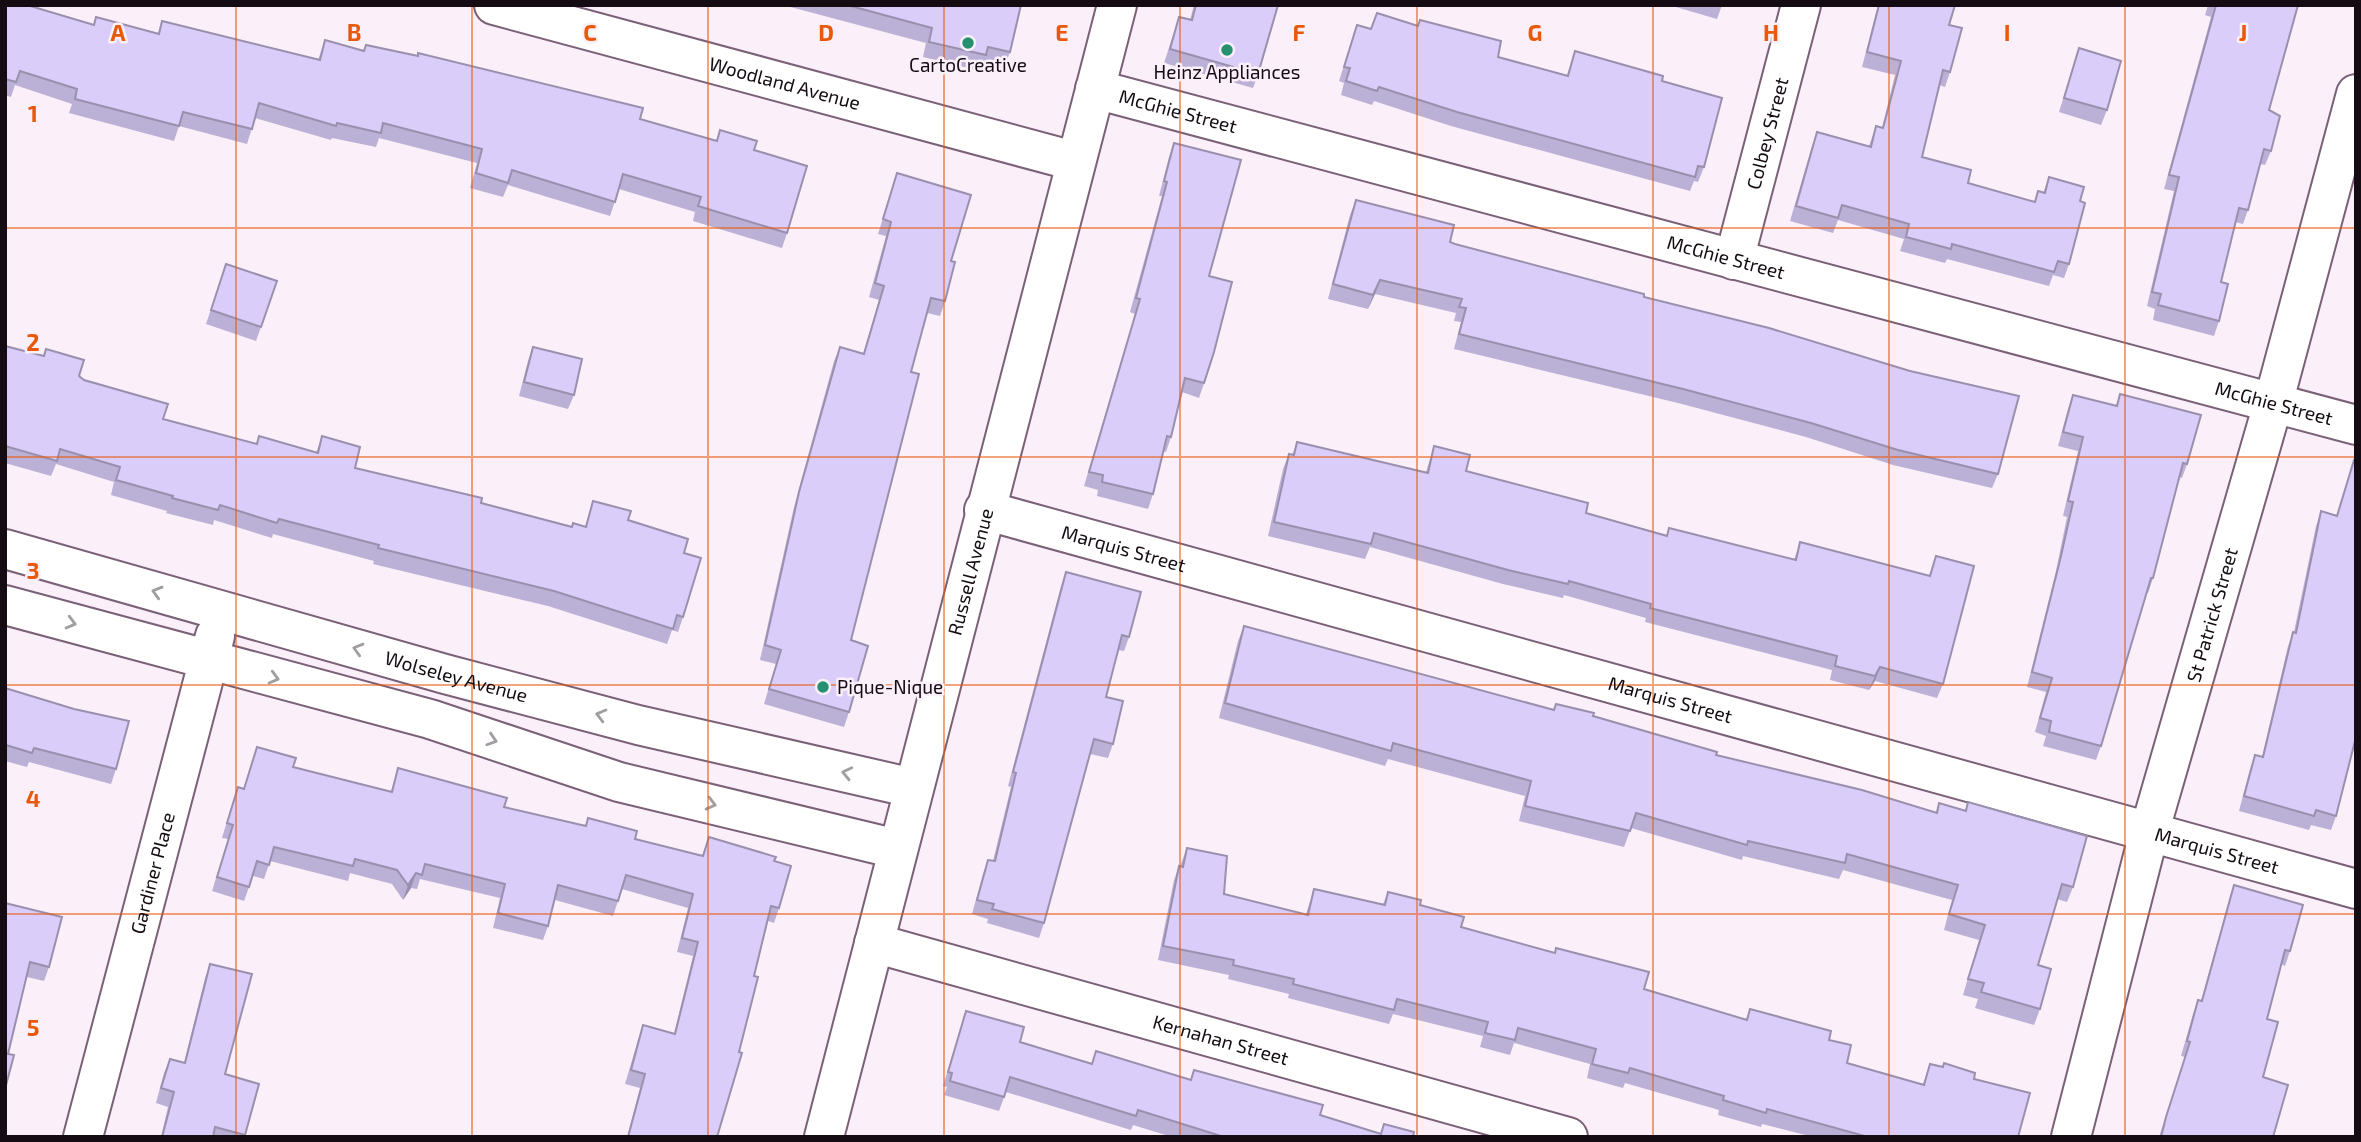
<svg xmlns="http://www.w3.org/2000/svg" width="2361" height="1142" font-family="'Exo 2',sans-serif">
  <rect width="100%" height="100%" fill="#fbeff9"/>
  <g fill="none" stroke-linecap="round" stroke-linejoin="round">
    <g stroke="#7b6177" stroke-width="42">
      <g id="minor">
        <path id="s1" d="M494,5l580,156"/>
        <path id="s2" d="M1095,89l1261,336"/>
        <path id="s3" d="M1734,260l67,-255"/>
        <path id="s4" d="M984,510l1372,379"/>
        <path id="s5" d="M5,549l440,125 193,51 275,63"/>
        <path d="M5,605l425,114 189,63 278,67"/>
        <path id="s6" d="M874,943l694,194"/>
        <path id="s7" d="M83,1137l132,-501"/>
        <path id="s8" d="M824,1137l293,-1132"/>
        <path id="s9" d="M2071,1137l78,-304 124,-429 83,-310"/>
      </g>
    </g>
    <use href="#minor" stroke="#fff" stroke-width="38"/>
  </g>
  <g fill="#bbb0d6">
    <path d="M5,5l89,20 2,-8 62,16 4,-12 156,39 7,-20 39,11 2,-6 274,74 76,22 4,-11 34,20 33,83 -5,15 -89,-27 2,-9 -76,-23 -9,27 -102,-31 -5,12 -33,-9 7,-25 -98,-25 -3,9 -44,-9 -1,2 -76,-22 -8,26 -68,-18 -5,15 -105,-28 3,-9 -57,-19 -4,12 -6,-2z"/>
    <path d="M783,5h238l-11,47 -6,16 -20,-6 -3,9 -58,-14 3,-14z"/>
    <path d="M1194,5h84l-20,69 -5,14 -89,-25 15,-46 11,3z"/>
    <path d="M1669,5h53l-5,14z"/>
    <path d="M1878,5h77l-6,20 1,47 -5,15 -6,-2 -17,72 46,26 66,19 4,-11 5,2 6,-16 31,24 -11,63 -5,14 -11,-3 -4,11 -102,-27 -2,4 -45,-12 4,-12 -66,-19 -5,13 -43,-12 22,-75 5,-14 52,14 7,-20 6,2 13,-53 -33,-8z"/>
    <path d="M2208,5h90l-29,105 2,41 -6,14 -5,-1 -12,46 -5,14 -8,-2 -14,60 -2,39 -5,15 -61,-16 2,-11 -8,-3 27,-115 -10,-2 47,-172 -6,-2z"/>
    <path d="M1377,13l121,44 69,18 8,-24 87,30 42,86 -6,15 -4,-1 -4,10 -239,-65 -77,-25 -2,4 -31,-10 3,-12 -5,-2 18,-56 14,4z"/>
    <path d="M2079,48l28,62 -6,15 -42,-13z"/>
    <path d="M1174,143l35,133 -5,107 -5,15 -17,-6 -11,45 -5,15 -3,-1 -10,43 -5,15 -51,-13 1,-6 -14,-4 51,-172 -5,-2 32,-116h-3l10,-39z"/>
    <path d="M897,173l54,88 -6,40 -5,15 -13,-3 -16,59 -60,268 -2,72 -5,15 -80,-23 12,-40 -16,-4 34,-153 40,-146 6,-14 23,7 16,-54 -10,-3 17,-61 -8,-2z"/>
    <path d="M1356,200l99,44 189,53 354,177 -6,14 -99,-23 -87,-28 -128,-34 -224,-54 7,-27 -7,-1 2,-8 -81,-19 -7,15 -40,-10 22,-84z"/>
    <path d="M226,264l51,17 -21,60 -50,-17z"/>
    <path d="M5,346l74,30 5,4 79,39 93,25 60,9 6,-17 33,32 126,35 91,23 13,1 8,-26 91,52 -1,64 -5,15 -6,-2 -5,14 -119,-38 -175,-42 1,-3 -101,-27 -1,4 -58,-18 -1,5 -47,-12 1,-2 -56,-16 3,-13 -58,-18 -5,12 -46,-13z"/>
    <path d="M533,347l41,48 -6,14 -49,-13 9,-35z"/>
    <path d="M2120,394l67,70 -5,14 -3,-1 -26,101 -5,15 -2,-1 -45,154 -5,14 -53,-14 3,-10 -11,-4 11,-40 -19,-5 29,-116 11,-54 -4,-1 15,-65 -20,-5 10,-37 5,-14 43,11z"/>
    <path d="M1297,442l129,30 8,-26 32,25 120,42 81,22 2,-7 125,32 6,-18 129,34 7,-20 7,128 -6,14 -62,-17 -6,9 -39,-10 2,-10 -187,-48 1,-4 -82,-23 -1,3 -60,-14 -133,-37 -5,12 -97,-23 15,-67 6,-15 3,1z"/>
    <path d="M2354,460l-18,356 -5,14 -20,-5 -2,5 -70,-19 11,-42 5,-14 7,2 26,-111 6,-14 22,-106 5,-15 16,4z"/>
    <path d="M1066,572l63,65 -5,14 -6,-1 -12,47 7,47 -5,14 -18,-4 -46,169 -5,15 -52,-15 1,-4 -16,-5 11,-40 5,-14 5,1 18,-74 -3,-1 53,-200z"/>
    <path d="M1244,626l310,84 2,-6 37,12 123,39 220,57 3,-9 26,7 3,-8 105,85 -6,15 -10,-3 -19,66 2,44 -6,16 -59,-17 3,-9 -15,-4 16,-55 -35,-10 8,-30 -109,-30 -4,9 -96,-23 -1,4 -111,-32 -7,19 -105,-26 6,-25 -137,-37 -3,7 -166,-48 19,-77z"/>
    <path d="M5,688l111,81 -5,15 -82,-22 -2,5 -22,-6z"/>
    <path d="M257,747l36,20 98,24 7,-23 106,39 81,19 3,-8 47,21 67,17 7,-19 65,24 5,47 -5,15 -6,-2 -14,55 -37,161h-90l13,-49 -15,-4 13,-44 5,-15 31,9 19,-78 -16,-4 11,-44 -66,-19 -9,27 -58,-16 -7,26 -5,14 -50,-12 7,-30 -80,-19 -3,10 -6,-1 -8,12 -11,-16 -42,-11 -2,8 -78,-20 -6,18 -11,-3 -9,25 -32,-10 16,-52 -6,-1 11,-37 5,-14 6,2z"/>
    <path d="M1187,848l37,46 82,20 8,-25 69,15 5,-12 32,13 41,22 183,62 102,31 4,-11 79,31 18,23 76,21 7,-20 44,15 44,58h-205l-51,-13 -1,3 -43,-12 1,-5 -94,-27 -2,5 -36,-10 3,-14 -76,-21 -4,12 -30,-8 3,-11 -90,-22 -4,10 -101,-26 1,-4 -61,-15 1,-4 -71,-15 16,-80 5,-14h1z"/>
    <path d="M2234,885l56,66 -5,15 -4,-2 -14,55 -4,58 10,60h-114l26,-80 -4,-1 12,-42 5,-14 3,1 28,-101z"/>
    <path d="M5,903l44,64 -5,14 -17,-4 -19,77z"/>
    <path d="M210,964l15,110 34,10 -15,53h-83l7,-30 -12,-4 8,-30 6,-14 14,4 21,-85z"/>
    <path d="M966,1011l54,31 72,21 4,-12 94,29 4,-10 126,45 60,19 4,-10 29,13h-241l-39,-12 -2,5 -125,-38 -7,19 -55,-16 3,-8 -4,-1z"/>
  </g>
  <g fill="#9990ae">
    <path d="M1380,280l-5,14 -7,15 5,-14z"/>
    <path d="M1880,667l-5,14 -6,9 6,-14z"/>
    <path d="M416,873l-5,15 -8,12 5,-15z"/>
  </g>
  <g fill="#dacdf9" stroke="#9990ae" stroke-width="2">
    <path d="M5,5h22l67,20 2,-8 63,17 3,-13 158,39 5,-20 39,11 2,-6 52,11v-3l225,55 -3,11 77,22 3,-11 37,11 -3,9 53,16 -20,67 -89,-27 3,-9 -78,-23 -8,28 -103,-32 -4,13 -32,-10 6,-24 -99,-26 -2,10 -44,-10 -1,3 -77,-23 -7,26 -69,-17 -4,14 -104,-27 2,-10 -57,-18 -4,11 -11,-3z"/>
    <path d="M847,5h174l-11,47 -22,-5 -2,8 -57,-13 3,-14z"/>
    <path d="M1196,5h82l-20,69 -88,-25 9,-32 13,3z"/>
    <path d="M1879,5h76l-6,20 13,3 -12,44 -7,-2 -21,87 49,13 -3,13 67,19 3,-11 7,2 4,-16 35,10 -4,14 5,2 -16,61 -11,-3 -4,11 -102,-28 -1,5 -45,-12 3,-13 -67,-19 -4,13 -42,-12 21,-74 54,15 5,-21 7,2 18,-67 -34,-9z"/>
    <path d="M2216,5h82l-29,105 11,6 -9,35 -7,-2 -16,61 -9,-2 -18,74 7,2 -9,37 -61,-16 3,-11 -9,-2 27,-115 -10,-2z"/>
    <path d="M1377,13l41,13 2,-6 81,21 -3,16 70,19 7,-25 88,25 -1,5 60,17 -18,69 -6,-1 -3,11 -238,-65 -78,-25 -2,4 -31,-10 4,-13 -6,-1 13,-42 14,4z"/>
    <path d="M2079,48l42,13 -14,49 -43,-12z"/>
    <path d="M1174,143l67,17 -32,116 23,6 -18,70 -10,31 -19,-5 -14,59 -4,-1 -14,58 -51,-12 1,-7 -14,-3 51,-173 -4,-1 31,-116 -3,-1z"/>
    <path d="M897,173l74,22 -20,66 4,1 -10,39 -14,-3 -20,74 8,2 -68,266 17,6 -19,66 -80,-23 12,-39 -16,-5 34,-153 41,-145 24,7 20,-68 -9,-3 16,-61 -8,-3z"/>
    <path d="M1356,200l98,25 -4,17 5,2 189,50v3l125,31 141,43 109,25 -21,78 -100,-24 -87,-27 -128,-34 -224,-55 7,-26 -7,-1 3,-8 -82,-19 -7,15 -40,-11z"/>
    <path d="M226,264l51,17 -16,46 -50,-17z"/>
    <path d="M5,346l39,10 2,-7 38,11 -5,16 5,4 84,24 -5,15 94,25 2,-8 59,17 4,-17 38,11 -5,21 127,30 -1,5 91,24 1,-4 13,4 7,-26 38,10 -3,9 60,19 -4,14 17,5 -18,59 -6,-2 -4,14 -119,-38 -176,-43 1,-3 -100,-26 -2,4 -57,-18 -2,5 -46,-12 1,-2 -57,-16 4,-13 -60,-18 -3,12 -52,-15z"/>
    <path d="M533,347l49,12 -8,36 -50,-13z"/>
    <path d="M2120,394l81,21 -14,49 -4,-1 -30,115h-2l-50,168 -52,-14 2,-11 -11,-3 12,-40 -20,-6 29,-116 12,-54 -5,-1 15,-64 -20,-5 10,-37 44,11z"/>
    <path d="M1297,442l131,31 6,-27 36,9 -4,16 122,32 -2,10 81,23 2,-8 127,32 4,-18 130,34 6,-20 38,10 -31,118 -63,-17 -5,9 -40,-10 2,-10 -187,-48 1,-4 -82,-23 -1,3 -60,-14 -134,-37 -3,11 -97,-22 15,-68 5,1z"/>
    <path d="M2354,460h2v277l-20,79 -20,-6 -2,6 -70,-20 11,-41 8,2 30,-125 3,1 25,-122 16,5z"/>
    <path d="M1066,572l75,20 -12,45 -7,-2 -16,62 17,4 -10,43 -19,-5 -50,184 -52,-14 2,-5 -17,-4 11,-40 7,1 21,-88 -3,-1z"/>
    <path d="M1244,626l310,84 2,-6 38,9 -1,3 124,36 -1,3 146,35 75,23 2,-10 27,8 2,-9 119,34 -14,51 -11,-3 -24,81 13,4 -11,40 -59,-17 3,-9 -16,-4 17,-54 -36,-11 9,-29 -111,-31 -2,9 -97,-22 -1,4 -111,-32 -6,18 -105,-25 6,-25 -138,-38 -2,8 -166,-48z"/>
    <path d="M5,688l69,21 55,12 -13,48 -82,-21 -2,5 -26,-8 -1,2z"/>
    <path d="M257,747l39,11 -3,9 99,25 6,-24 109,30 -3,9 82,19 2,-8 49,13 -2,8 68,17 6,-19 67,20 -2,4 17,5 -12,42 -8,-2 -17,70 4,1 -19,75 3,1 -25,84h-89l17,-63 -14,-4 12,-45 32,9 23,-92 -16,-4 11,-44 -67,-19 -8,26 -60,-16 -10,41 -50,-13 7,-29 -80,-20 -3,11 -6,-2 -8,12 -11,-15 -42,-11 -2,7 -79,-19 -5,18 -12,-4 -8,26 -32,-10 16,-52 -6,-2 11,-36 6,2z"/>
    <path d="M1187,848l40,8 -3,38 84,21 6,-26 71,16 3,-13 33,8 -1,5 44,12 -3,10 94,26 1,-5 93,24 -5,17 103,31 3,-11 81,22 -2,9 22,5 -4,18 77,22 6,-21 13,3 1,-4 31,10 -1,6 56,14 -12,44h-150l-101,-28 -1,4 -43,-13 1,-4 -94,-28 -2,5 -36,-9 4,-15 -78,-21 -3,12 -30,-7 3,-11 -91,-23 -3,11 -101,-26 1,-5 -61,-14 1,-5 -71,-14 16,-80 4,1z"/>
    <path d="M2234,885l69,20 -13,46 -5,-1 -18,69 11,3 -15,55 25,8 -15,52h-112l5,-20 24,-75 -3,-1 11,-41 4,1z"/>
    <path d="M5,903l57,14 -13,50 -19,-5 -22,92 6,1 -9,34z"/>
    <path d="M210,964l42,10 -27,100 34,10 -14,51 -30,-8 -2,10h-51l12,-45 -13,-4 9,-29 15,4z"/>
    <path d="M966,1011l58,16 -4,15 72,22 4,-13 95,29 3,-10 129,35 -3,10 61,19 3,-10 30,8 -1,5h-189l-86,-27 -2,6 -126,-39 -6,20 -54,-16 2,-8 -4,-1z"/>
  </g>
  <defs><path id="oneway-chevron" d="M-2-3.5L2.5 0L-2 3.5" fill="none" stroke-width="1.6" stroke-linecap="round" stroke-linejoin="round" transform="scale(1.75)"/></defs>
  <g stroke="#a19da1">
    <use href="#oneway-chevron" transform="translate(157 592) rotate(-164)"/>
    <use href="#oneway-chevron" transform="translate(71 623) rotate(15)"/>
    <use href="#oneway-chevron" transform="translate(358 649) rotate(-164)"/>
    <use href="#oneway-chevron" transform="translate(274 678) rotate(15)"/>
    <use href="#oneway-chevron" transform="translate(601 715) rotate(-165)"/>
    <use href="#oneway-chevron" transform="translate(492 740) rotate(18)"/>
    <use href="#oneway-chevron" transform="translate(847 773) rotate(-167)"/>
    <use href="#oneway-chevron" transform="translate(711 804) rotate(14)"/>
  </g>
  <path fill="none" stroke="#e8590c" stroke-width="2" stroke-opacity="0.55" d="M236,5v1132M472,5v1132M708,5v1132M944,5v1132M1180,5v1132M1417,5v1132M1653,5v1132M1889,5v1132M2125,5v1132M5,228h2351M5,457h2351M5,685h2351M5,914h2351"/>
  <g fill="#259171" stroke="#fbeff9" stroke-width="2.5">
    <circle cx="968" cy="43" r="7"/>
    <circle cx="1227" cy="50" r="7"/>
    <circle cx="823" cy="687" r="7"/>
  </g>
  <g text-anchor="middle" stroke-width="5" stroke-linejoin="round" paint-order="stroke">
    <g font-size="19" fill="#140b13" stroke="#fbeff9">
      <text x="968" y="72">CartoCreative</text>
      <text x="1227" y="79">Heinz Appliances</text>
      <text x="837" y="694" text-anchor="start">Pique-Nique</text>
    </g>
    <g font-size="19" fill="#140b13" stroke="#fbeff9">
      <text dy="7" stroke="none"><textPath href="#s1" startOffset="301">Woodland Avenue</textPath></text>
      <text dy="7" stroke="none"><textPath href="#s2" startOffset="86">McGhie Street</textPath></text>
      <text dy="7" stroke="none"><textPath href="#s3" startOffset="131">Colbey Street</textPath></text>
      <text dy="7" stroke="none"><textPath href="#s2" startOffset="653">McGhie Street</textPath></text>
      <text dy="7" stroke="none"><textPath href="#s2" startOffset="1220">McGhie Street</textPath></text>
      <text dy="7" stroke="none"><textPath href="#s4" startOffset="145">Marquis Street</textPath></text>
      <text dy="7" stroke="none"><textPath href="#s8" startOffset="584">Russell Avenue</textPath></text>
      <text dy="7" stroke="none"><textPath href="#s9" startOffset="541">St Patrick Street</textPath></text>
      <text dy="7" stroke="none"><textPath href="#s5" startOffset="469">Wolseley Avenue</textPath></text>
      <text dy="7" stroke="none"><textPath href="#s4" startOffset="712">Marquis Street</textPath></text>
      <text dy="7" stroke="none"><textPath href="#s4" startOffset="1279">Marquis Street</textPath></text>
      <text dy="7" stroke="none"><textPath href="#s7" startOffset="273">Gardiner Place</textPath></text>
      <text dy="7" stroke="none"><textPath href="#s6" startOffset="360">Kernahan Street</textPath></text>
    </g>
  </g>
  <g font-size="23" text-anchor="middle" font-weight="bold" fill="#e8590c" stroke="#fbeff9" stroke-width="5" stroke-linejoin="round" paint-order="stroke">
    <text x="118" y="41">A</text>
    <text x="354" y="41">B</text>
    <text x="590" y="41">C</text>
    <text x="826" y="41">D</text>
    <text x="1062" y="41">E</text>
    <text x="1299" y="41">F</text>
    <text x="1535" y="41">G</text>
    <text x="1771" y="41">H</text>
    <text x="2007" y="41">I</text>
    <text x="2243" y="41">J</text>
    <text x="33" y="122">1</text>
    <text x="33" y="351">2</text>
    <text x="33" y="579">3</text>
    <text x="33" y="807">4</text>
    <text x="33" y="1036">5</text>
  </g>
  <rect width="2361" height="1142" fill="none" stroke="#140b13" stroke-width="14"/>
</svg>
